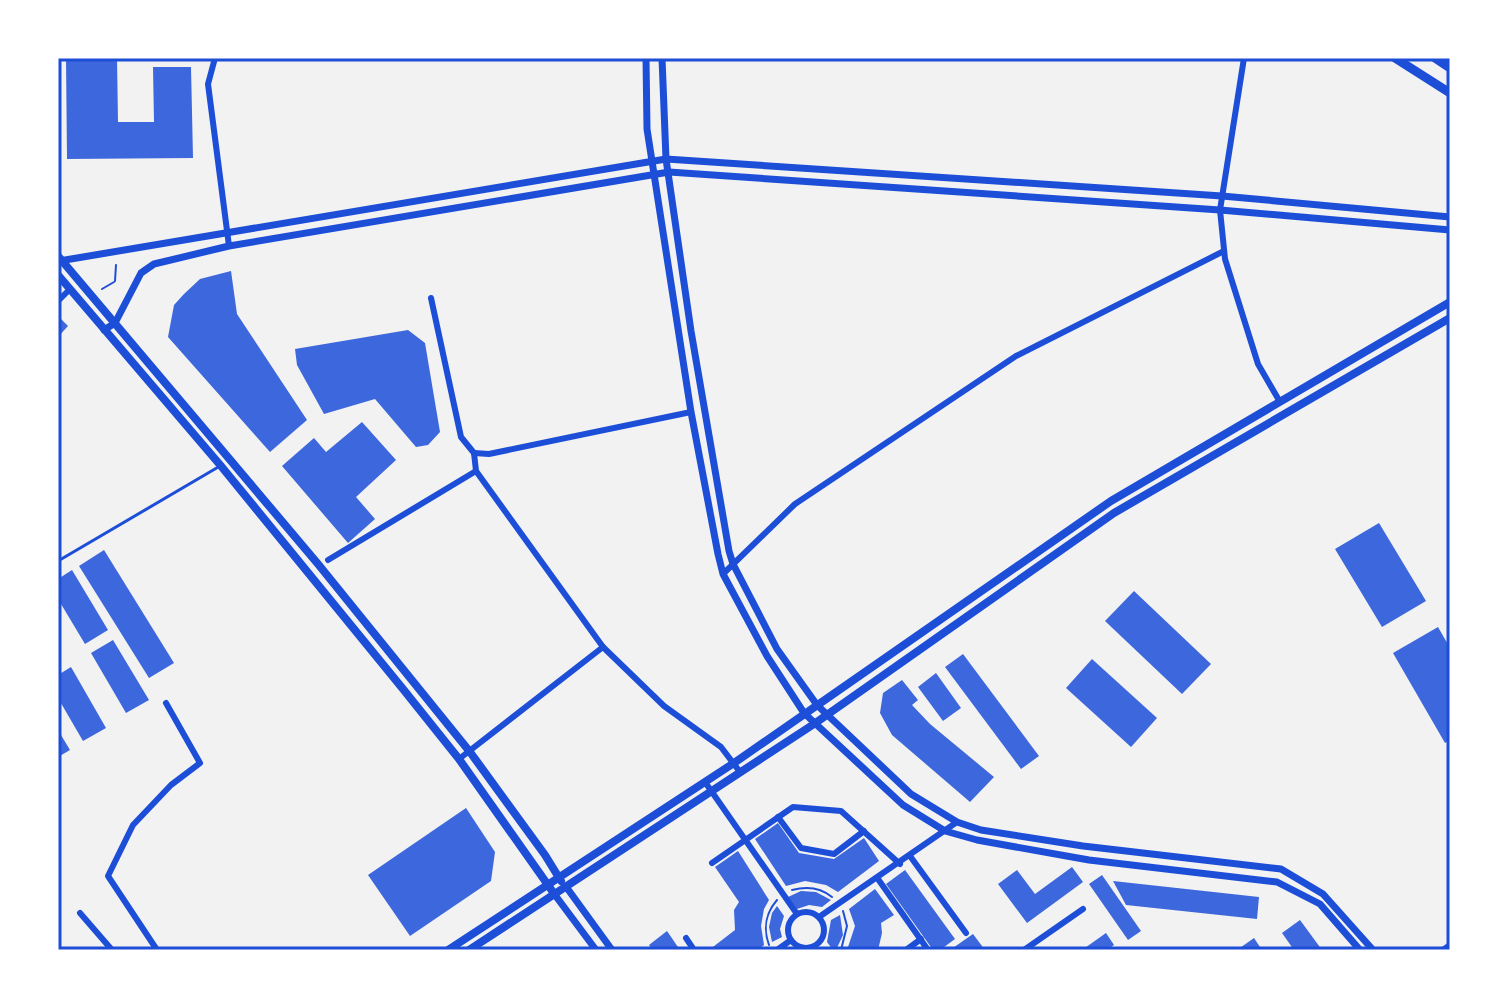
<svg xmlns="http://www.w3.org/2000/svg" width="1508" height="1008" font-family="'Golos Text',sans-serif">
  <rect width="100%" height="100%" fill="#f2f2f2"/>
  <g fill="#3d67dc">
    <path d="M66,58h51l1,64h36l-1,-55h38l2,91 -126,1z"/>
    <path d="M231,271l6,43 70,106 -37,32 -102,-115 6,-32 10,-11 16,-15z"/>
    <path d="M58,316l10,10 -10,11z"/>
    <path d="M408,330l17,13 15,89 -12,13 -12,2 -41,-48 -51,15 -27,-49 -2,-16z"/>
    <path d="M362,422l34,38 -40,37 19,22 -27,24 -66,-77 32,-28 12,14z"/>
    <path d="M1379,523l47,78 -44,26 -47,-78z"/>
    <path d="M104,550l70,113 -25,15 -70,-112z"/>
    <path d="M72,570l36,60 -23,14 -27,-45v-20z"/>
    <path d="M1134,591l77,73 -29,30 -77,-73z"/>
    <path d="M1438,627l12,21v92l-5,3 -52,-90z"/>
    <path d="M113,640l36,60 -23,13 -35,-60z"/>
    <path d="M963,654l76,102 -18,13 -76,-102z"/>
    <path d="M1092,659l65,59 -26,29 -65,-59z"/>
    <path d="M71,667l35,61 -23,13 -25,-43v-23z"/>
    <path d="M936,673l25,35 -18,13 -25,-34z"/>
    <path d="M902,680l16,20 -6,5 18,19 64,53 -24,25 -78,-67 -12,-22 3,-20z"/>
    <path d="M58,730l12,20 -12,7z"/>
    <path d="M466,808l29,44 -4,29 -81,55 -42,-61z"/>
    <path d="M778,823l21,30 35,6 30,-21 15,23 -41,31 -12,-7 -21,-4 -19,5 -31,-47z"/>
    <path d="M738,851l31,49 -5,9 -3,17 3,19 -6,5h-49l26,-20 -1,-20 5,-8 -24,-35z"/>
    <path d="M1072,867l11,15 -56,41 -29,-39 19,-14 18,24z"/>
    <path d="M905,870l50,69 -15,11h-7l-47,-66z"/>
    <path d="M1102,875l39,56 -13,9 -39,-56z"/>
    <path d="M1113,881l146,16 -2,22 -131,-14z"/>
    <path d="M875,889l19,26 -13,8 1,10 -4,17h-31l8,-24 -6,-17z"/>
    <path d="M801,891l15,1 15,8 -9,7 -13,-2 -12,4 -9,-12z"/>
    <path d="M777,906l7,10 -4,13 2,8 -10,5 -3,-15 3,-14z"/>
    <path d="M840,915l3,20 -7,15h-3l-6,-8 4,-22z"/>
    <path d="M1300,920l22,30h-28l-12,-17z"/>
    <path d="M667,931l13,19h-28l-3,-5z"/>
    <path d="M1106,933l8,12 -7,5h-25z"/>
    <path d="M973,934l12,16h-35z"/>
    <path d="M1254,938l8,12h-25z"/>
  </g>
  <g fill="none" stroke-linecap="round" stroke-linejoin="round">
    <g stroke="#1d4ed8" stroke-width="2">
      <path d="M115,281l1,-16"/>
      <path d="M102,289l12,-7"/>
      <path d="M792,890c15,-4 28,-3 40,7"/>
      <path d="M769,945c-6,-17 -4,-31 8,-45"/>
      <path d="M841,950l6,-24 -4,-15"/>
    </g>
    <path stroke="#1d4ed8" stroke-width="3" d="M58,561l162,-95"/>
    <g stroke="#1d4ed8" stroke-width="6">
      <path d="M215,58l-7,26 21,162"/>
      <path d="M1244,58l-24,152 5,49 33,105 22,38"/>
      <path d="M431,298l30,139 13,16 2,18 127,176 61,59 57,41 19,25"/>
      <path d="M58,301l12,-12"/>
      <path d="M474,453l15,1 202,-42"/>
      <path d="M328,560l148,-89"/>
      <path d="M723,574l72,-70 221,-148 208,-105"/>
      <path d="M459,759l144,-112"/>
      <path d="M705,782l92,132"/>
      <path d="M778,817l23,31 33,6 30,-23"/>
      <path d="M910,856l56,77"/>
      <path d="M712,863l81,-56 48,4 59,53"/>
      <path d="M878,879l50,71"/>
      <circle cx="806" cy="930" r="18"/>
      <path d="M80,913l32,37"/>
      <path d="M819,917l138,-95"/>
      <path d="M686,938l8,12"/>
      <path d="M157,950l-49,-74 25,-51 38,-40 29,-22 -34,-60"/>
      <path d="M777,950l14,-10"/>
      <path d="M906,950l15,-11"/>
      <path d="M1024,950l59,-41"/>
      <path d="M1443,950l7,-5"/>
    </g>
    <g stroke="#1d4ed8" stroke-width="7">
      <path d="M646,58l1,71 44,283 27,142 5,20 44,82 37,57 99,92 42,26 32,9 112,20 188,22 43,22 40,46"/>
      <path d="M662,58l4,101 25,172 38,220 4,13 44,85 40,56 94,89 46,28 24,8 102,16 198,23 42,25 50,56"/>
      <path d="M59,261l607,-102 556,37 228,21"/>
      <path d="M104,330l11,-7 26,-50 13,-9 75,-18 440,-74 551,38 230,20"/>
      <path d="M567,888l45,62"/>
      <path d="M555,895l41,55"/>
    </g>
    <g stroke="#1d4ed8" stroke-width="8">
      <path d="M58,256l260,308 152,188 75,103 16,26"/>
      <path d="M58,275l163,191 182,223 56,70 96,136"/>
      <path d="M448,950l286,-187 377,-262 339,-199"/>
      <path d="M469,950l345,-226 300,-211 336,-195"/>
    </g>
    <g stroke="#1d4ed8" stroke-width="9">
      <path d="M1395,58l55,35"/>
      <path d="M1435,58l15,10"/>
    </g>
  </g>
  <rect width="1508" height="1008" fill="none" stroke="#ffffff" stroke-width="120"/>
  <rect x="60" y="60" width="1388" height="888" fill="none" stroke="#1d4ed8" stroke-width="3"/>
</svg>
